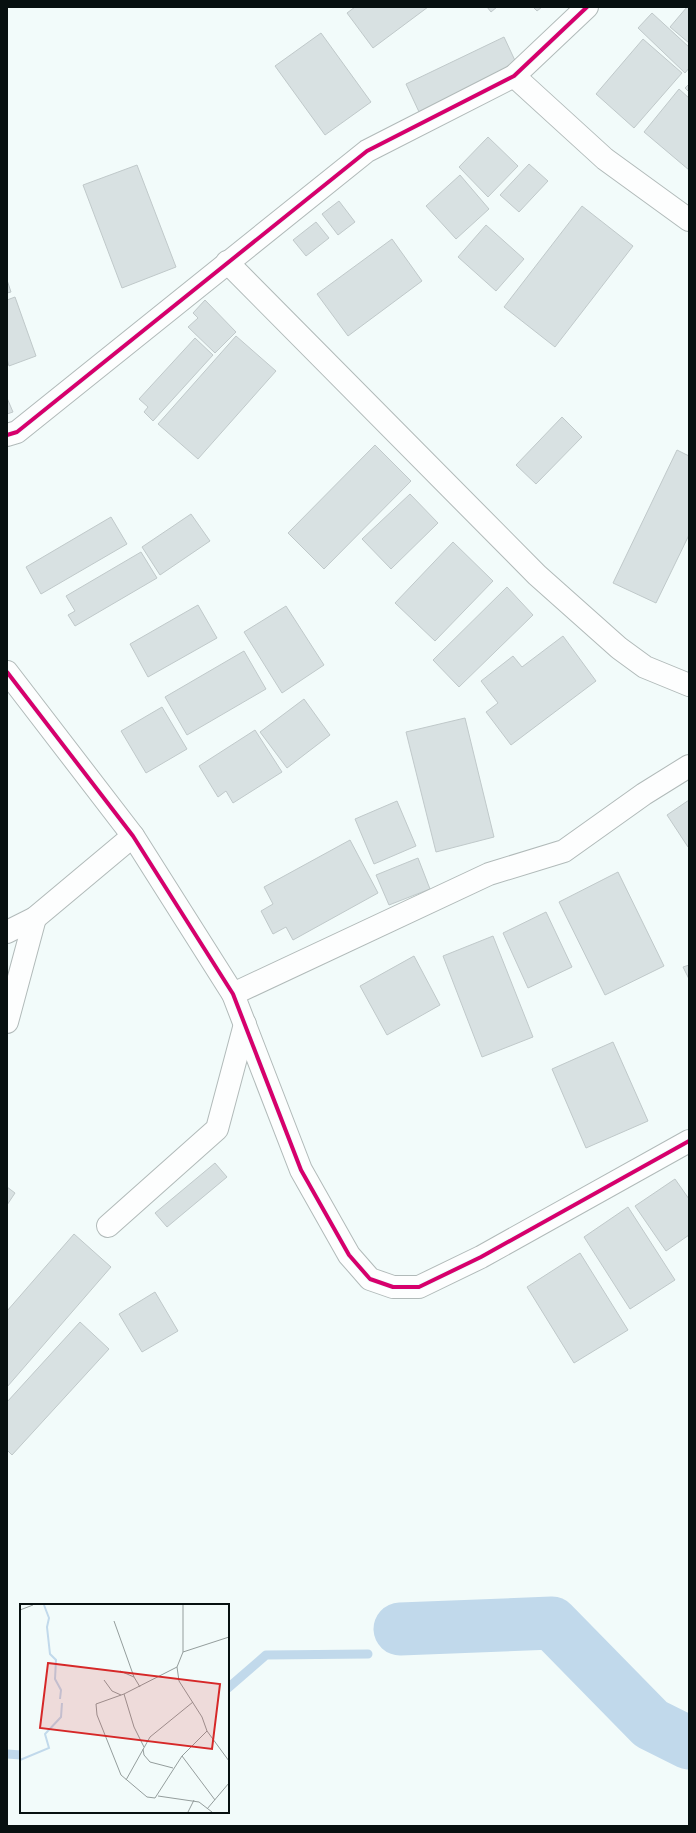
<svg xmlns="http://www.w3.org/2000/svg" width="696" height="1833" font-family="Literata,serif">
  <rect width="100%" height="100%" fill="#f2fbfa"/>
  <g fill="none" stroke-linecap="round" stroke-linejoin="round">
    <g stroke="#c1d9eb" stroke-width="9">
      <path d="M228,1688l38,-33 102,-1"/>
      <path d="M7,1754l14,1"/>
    </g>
    <path stroke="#c1d9eb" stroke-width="53" d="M400,1629l152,-6 99,101 38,19"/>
  </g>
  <g fill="#d8e1e2" stroke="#c0c9ca">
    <path d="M355,7h73l-55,41 -26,-35z"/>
    <path d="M487,7h10l-6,5z"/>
    <path d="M533,7h9l-5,4z"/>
    <path d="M687,7h2v36l-19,-16z"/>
    <path d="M652,13l37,34v21l-4,5 -47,-45z"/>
    <path d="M321,33l50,69 -46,33 -50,-69z"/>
    <path d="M504,37l14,30 -98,47 -14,-30z"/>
    <path d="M643,39l39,34 -48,55 -38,-34z"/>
    <path d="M689,84v8l-4,-4z"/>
    <path d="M679,89l10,9v72l-45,-38z"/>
    <path d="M488,137l30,29 -30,31 -29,-30z"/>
    <path d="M529,164l19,17 -29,31 -19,-17z"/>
    <path d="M137,165l39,102 -54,21 -39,-103z"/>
    <path d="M460,175l29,34 -33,30 -30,-33z"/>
    <path d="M339,201l16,21 -17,13 -16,-21z"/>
    <path d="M582,206l51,40 -78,101 -51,-40z"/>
    <path d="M316,222l13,16 -23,18 -13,-16z"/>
    <path d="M486,225l38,34 -28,32 -38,-34z"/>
    <path d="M392,239l30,42 -74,55 -31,-42z"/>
    <path d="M7,280l4,12 -4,1z"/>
    <path d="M15,297l21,59 -27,10 -2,-7v-59z"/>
    <path d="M205,300l31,32 -21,21 -27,-26 10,-9 -5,-5z"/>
    <path d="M236,336l40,35 -78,88 -40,-35z"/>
    <path d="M195,338l18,17 -60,66 -9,-9 4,-5 -9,-8z"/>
    <path d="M7,398l6,14 -6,2z"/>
    <path d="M562,417l20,20 -46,47 -20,-19z"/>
    <path d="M375,445l36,36 -87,88 -36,-36z"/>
    <path d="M677,450l12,6v79l-33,68 -43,-20z"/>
    <path d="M410,494l28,29 -47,46 -29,-30z"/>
    <path d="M191,514l19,27 -50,34 -18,-28z"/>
    <path d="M111,517l16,27 -86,50 -15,-27z"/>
    <path d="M453,542l40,39 -58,60 -40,-38z"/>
    <path d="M141,552l16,26 -82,48 -7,-11 7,-4 -9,-15z"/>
    <path d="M507,587l26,28 -74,72 -26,-27z"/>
    <path d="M198,605l19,33 -69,39 -18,-33z"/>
    <path d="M286,606l38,59 -42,28 -38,-61z"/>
    <path d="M563,636l33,45 -85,64 -25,-33 12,-9 -17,-22 32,-25 9,11z"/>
    <path d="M244,651l22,38 -79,46 -22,-38z"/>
    <path d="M304,699l26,36 -43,33 -27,-36z"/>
    <path d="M162,707l25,42 -41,24 -25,-42z"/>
    <path d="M465,718l29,119 -58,15 -30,-120z"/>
    <path d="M255,730l27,42 -49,31 -7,-12 -8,6 -19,-31z"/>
    <path d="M689,800v46l-1,1 -21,-32z"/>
    <path d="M397,801l19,45 -42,18 -19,-45z"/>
    <path d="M350,840l28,53 -85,47 -7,-13 -13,7 -12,-23 12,-7 -9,-17z"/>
    <path d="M418,858l12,31 -41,16 -13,-30z"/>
    <path d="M618,872l46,94 -59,29 -46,-93z"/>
    <path d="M546,912l26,55 -44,21 -25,-55z"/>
    <path d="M493,936l40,101 -51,20 -39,-101z"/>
    <path d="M414,956l26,49 -53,30 -27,-49z"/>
    <path d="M689,965v14l-6,-12z"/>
    <path d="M613,1042l35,79 -62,27 -34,-79z"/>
    <path d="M215,1163l12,14 -60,50 -12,-14z"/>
    <path d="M675,1179l14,20v36l-23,16 -31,-45z"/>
    <path d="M7,1187l8,6 -8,12z"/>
    <path d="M628,1207l47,73 -45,29 -46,-72z"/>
    <path d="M74,1234l37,33 -104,120v-76z"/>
    <path d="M580,1253l48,77 -54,33 -47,-76z"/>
    <path d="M155,1292l23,39 -36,21 -23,-38z"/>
    <path d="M80,1322l29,27 -97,106 -5,-5v-48z"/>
  </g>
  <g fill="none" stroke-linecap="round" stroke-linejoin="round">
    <g stroke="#b1bab9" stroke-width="24">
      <g id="minor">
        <path d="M514,76l91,83 84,61"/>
        <path d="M227,262l310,313 82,73 26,19 44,18"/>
        <path d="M7,435l10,-3 350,-281 147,-75 73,-69"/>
        <path d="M7,672l126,164 100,158 68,176 48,85 21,24 23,8h26l62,-30 208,-116"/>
        <path d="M7,932l28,-14 98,-82"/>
        <path d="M233,994l256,-120 75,-23 80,-57 45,-28"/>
        <path d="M7,1022l28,-104"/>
        <path d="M108,1226l109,-97 28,-105"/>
      </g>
    </g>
    <use href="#minor" stroke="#fdfefe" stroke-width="22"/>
    <g stroke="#eefffe" stroke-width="6">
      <g id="cycleway">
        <path d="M7,435l10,-3 350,-281 147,-75 73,-69"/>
        <path d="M7,672l126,164 100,158 68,176 48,85 21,24 23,8h26l62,-30 208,-116"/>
      </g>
    </g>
    <use href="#cycleway" stroke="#d6006c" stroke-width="4"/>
  </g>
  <g transform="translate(20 1604)">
    <rect width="209" height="209" fill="#f2fbfa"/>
    <path fill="none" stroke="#c1d9eb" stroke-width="2" d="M24,1l5,13 -2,9 3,27 6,6 -1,19 6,11 -1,9M0,156l29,-12 -4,-14 16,-17 1,-14"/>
    <path fill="none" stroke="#949d9c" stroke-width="1" d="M163,1v47l-6,15 2,14 23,36 5,14 22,30M0,6l13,-5M94,17l20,56 6,10M163,48l46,-15M157,63l-53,27 -28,10 1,11 24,60 26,22 8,1 27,-42 25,-25M100,67l14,6M84,76l8,11 9,4M104,90l10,33 10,20M123,145l1,6 6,7 23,6M162,152l33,44M106,176l24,-43 43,-35M138,192l41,6 13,10M187,205l22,-26M168,208l6,-12"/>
    <path fill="#d62828" fill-opacity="0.15" stroke="#d62828" stroke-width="2" d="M28,59l172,21 -8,65 -172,-21z"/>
    <rect width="209" height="209" fill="none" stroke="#071010" stroke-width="2"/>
  </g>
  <rect width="696" height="1833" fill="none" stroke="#071010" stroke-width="16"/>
</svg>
